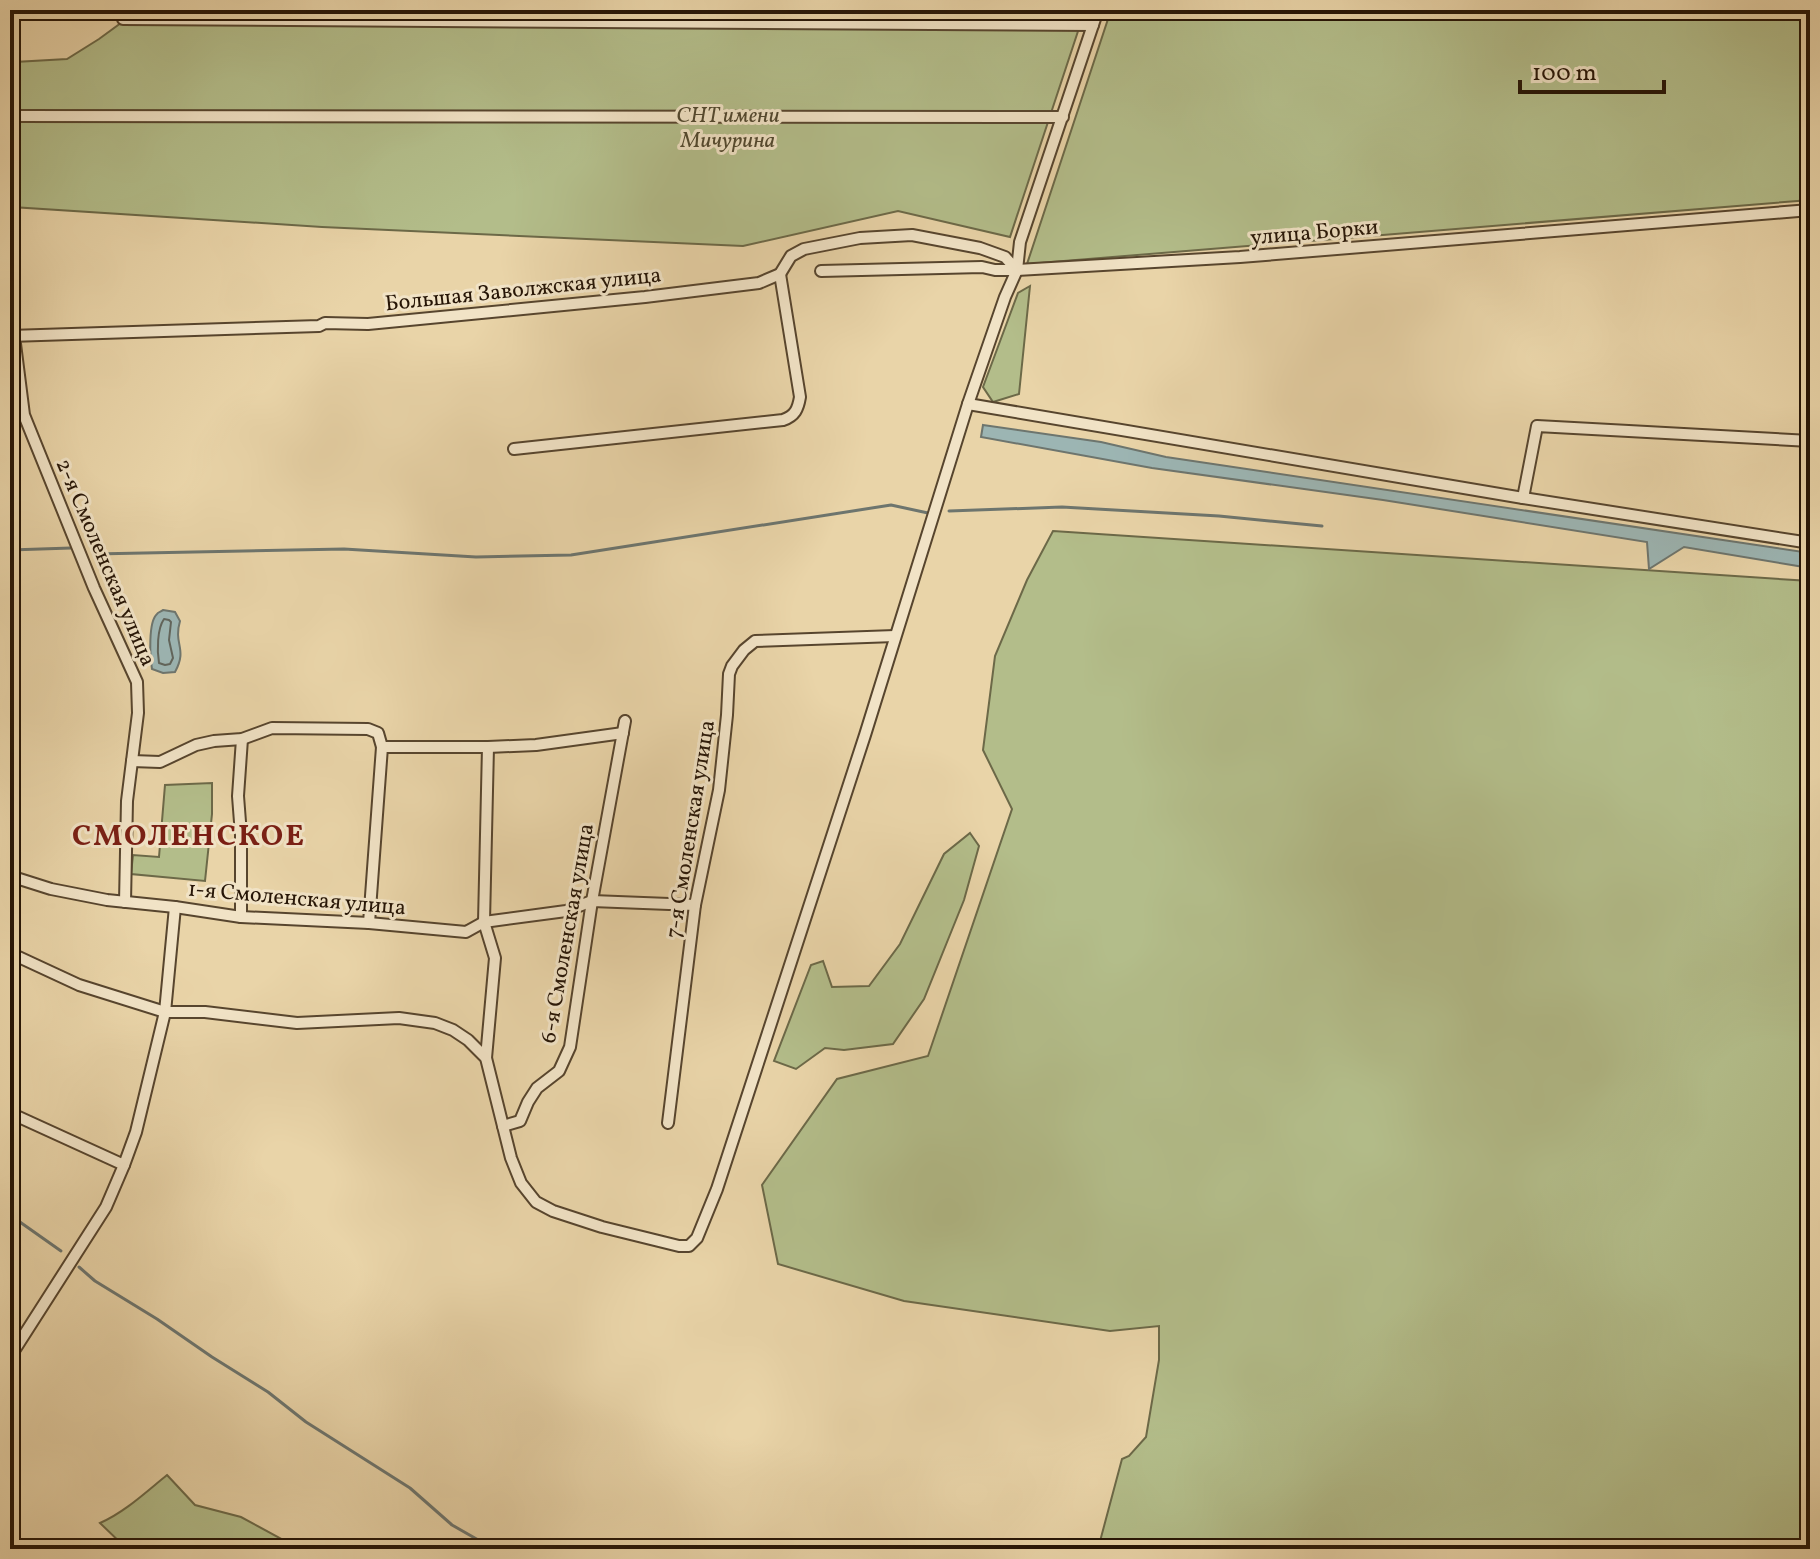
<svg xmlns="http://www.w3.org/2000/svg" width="1820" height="1559" font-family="Vollkorn,serif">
  <rect width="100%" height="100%" fill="#e9d4a8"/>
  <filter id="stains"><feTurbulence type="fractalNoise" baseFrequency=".0025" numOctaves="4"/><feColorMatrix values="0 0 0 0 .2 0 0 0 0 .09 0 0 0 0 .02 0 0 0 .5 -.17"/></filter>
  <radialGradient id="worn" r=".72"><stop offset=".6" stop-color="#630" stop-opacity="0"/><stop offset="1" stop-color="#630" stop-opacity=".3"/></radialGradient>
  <g fill="#b3bd8a" stroke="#6c6948" stroke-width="2">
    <path d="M132,10h953l-75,227 -112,-26 -155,35 -421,-19 -310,-20 3,-145 52,-3 32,-20 30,-22z"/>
    <path d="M1111,10h699v190l-783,64z"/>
    <path d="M1030,286l-11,108 -26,8 -10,-15 35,-94z"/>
    <path d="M1053,531l757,50v968h-700l-11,-4 23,-86 7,-3 17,-19 13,-77v-34l-49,5 -206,-30 -126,-37 -16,-79 75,-106 91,-23 84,-247 -29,-59 12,-94 32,-76z"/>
    <path d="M212,783v31l-7,67 -74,-7 2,-19 26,2 6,-72z"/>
    <path d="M970,833l9,13 -15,54 -40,99 -31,45 -49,6 -19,-2 -29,21 -22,-8 37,-96 12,-4 9,26 37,-1 31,-42 44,-90z"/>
    <path d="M167,1475l28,30 46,12 48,26 8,6h-170l-27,-26c25,-11 46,-31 67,-48z"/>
  </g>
  <g fill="#9cb5b3" stroke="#6d756e" stroke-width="2">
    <path d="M983,425l118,17 65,15 644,96v15l-126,-21 -35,22 -2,-27 -264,-42 -231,-32 -171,-31z"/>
    <path d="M163,610l12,2 5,9c-7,24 8,27 -5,51l-12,1 -11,-4c-2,-12 -4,-47 5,-55 1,-2 4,-2 6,-4z"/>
  </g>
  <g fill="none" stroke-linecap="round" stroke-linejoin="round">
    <path stroke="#61655c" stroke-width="2" d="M164,619l5,1 2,2 -2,18 4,18 -3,6 -5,1 -6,-2c-2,-12 -2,-34 5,-44z"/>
    <g stroke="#6d756e" stroke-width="3">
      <path d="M949,511l113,-4 157,9 103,10"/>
      <path d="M10,550l61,-2"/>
      <path d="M94,554l250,-5 132,8 95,-2 320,-50 37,8"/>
      <path d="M10,1215l51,36"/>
      <path d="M79,1267l16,14 62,38 55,38 56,35 38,30 104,66 42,37 42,24"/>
    </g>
    <g stroke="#57452e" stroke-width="14">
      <g id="minor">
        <path d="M123,19l970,6"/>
        <path d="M10,45l2,-35"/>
        <path d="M10,116l1053,1"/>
        <path d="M10,240l4,96 10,79 70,173 43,94 1,31 -11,88 -2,101"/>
        <path d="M821,271l161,-4 13,3h22l223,-13 570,-47"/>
        <path d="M10,336l309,-10 6,-3 43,1 277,-27 114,-14 21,-9 11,-18 13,-7 56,-11 52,-3 68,13 25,9 12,13"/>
        <path d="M968,404l555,94 287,45"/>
        <path d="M514,449l269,-29c12,-4 15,-11 17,-23l-20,-123"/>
        <path d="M1523,498l14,-72 273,15"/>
        <path d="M132,761l28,1 36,-17 18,-4 28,-2 30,-11 96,1 10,4 4,14h106l48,-2 87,-12"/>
        <path d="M10,876l41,13 56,11 68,7 66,10 128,6 97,9 18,-10 82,-11 26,-10 103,4"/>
        <path d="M241,917v-82l-3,-39 4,-57"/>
        <path d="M369,923l13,-176"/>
        <path d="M10,953l69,32 86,27h40l92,11 102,-5 36,5 18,7 15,10 18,18 25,100 10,25 15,19 17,9 49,16 77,19h10l8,-8 20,-49 148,-454 103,-331 37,-107 12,-27 3,-28 78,-232"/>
        <path d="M486,1058l9,-100 -11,-36 4,-175"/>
        <path d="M10,1113l114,52"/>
        <path d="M668,1123l27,-218 24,-115 8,-75 2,-41 3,-8 12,-16 11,-9 140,-5"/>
        <path d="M503,1126l17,-5 8,-19 9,-14 22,-17 11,-24 22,-146 33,-180"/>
        <path d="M10,1357l96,-150 18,-42 12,-33 29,-120 10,-105"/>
      </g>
    </g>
    <use href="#minor" stroke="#f1e3c6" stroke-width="10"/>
  </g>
  <g text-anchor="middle" stroke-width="6" stroke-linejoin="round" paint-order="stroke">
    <g font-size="22" font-style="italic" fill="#50472e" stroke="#f1e3c6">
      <text x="728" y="122">СНТ имени<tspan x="728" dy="25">Мичурина</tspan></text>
    </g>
    <g font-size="22" fill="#261506" stroke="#f1e3c6">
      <text transform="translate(1314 231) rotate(-5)" y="8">улица Борки</text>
      <text transform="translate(523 288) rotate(-6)" y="8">Большая Заволжская улица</text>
      <text transform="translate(107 562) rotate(67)" y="8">2-я Смоленская улица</text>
      <text transform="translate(689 829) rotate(-81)" y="8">7-я Смоленская улица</text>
      <text transform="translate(297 897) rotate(5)" y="8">1-я Смоленская улица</text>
      <text transform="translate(566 933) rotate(-80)" y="8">6-я Смоленская улица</text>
    </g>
    <g font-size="30" font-weight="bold" letter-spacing="2" fill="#7a1f14" stroke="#f1e3c6">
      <text x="189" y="845">СМОЛЕНСКОЕ</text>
    </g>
  </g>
  <rect width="1820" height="1559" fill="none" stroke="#e9d4a8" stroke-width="40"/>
  <rect x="12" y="12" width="1796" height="1535" fill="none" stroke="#261506" stroke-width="4"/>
  <rect x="20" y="20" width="1780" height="1519" fill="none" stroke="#261506" stroke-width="2"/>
  <path d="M1520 80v12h144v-12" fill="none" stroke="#261506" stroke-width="4"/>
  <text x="1532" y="80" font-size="24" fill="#261506" stroke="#f1e3c6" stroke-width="6" paint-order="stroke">100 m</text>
  <rect width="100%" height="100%" filter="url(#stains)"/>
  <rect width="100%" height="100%" fill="url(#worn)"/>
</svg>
